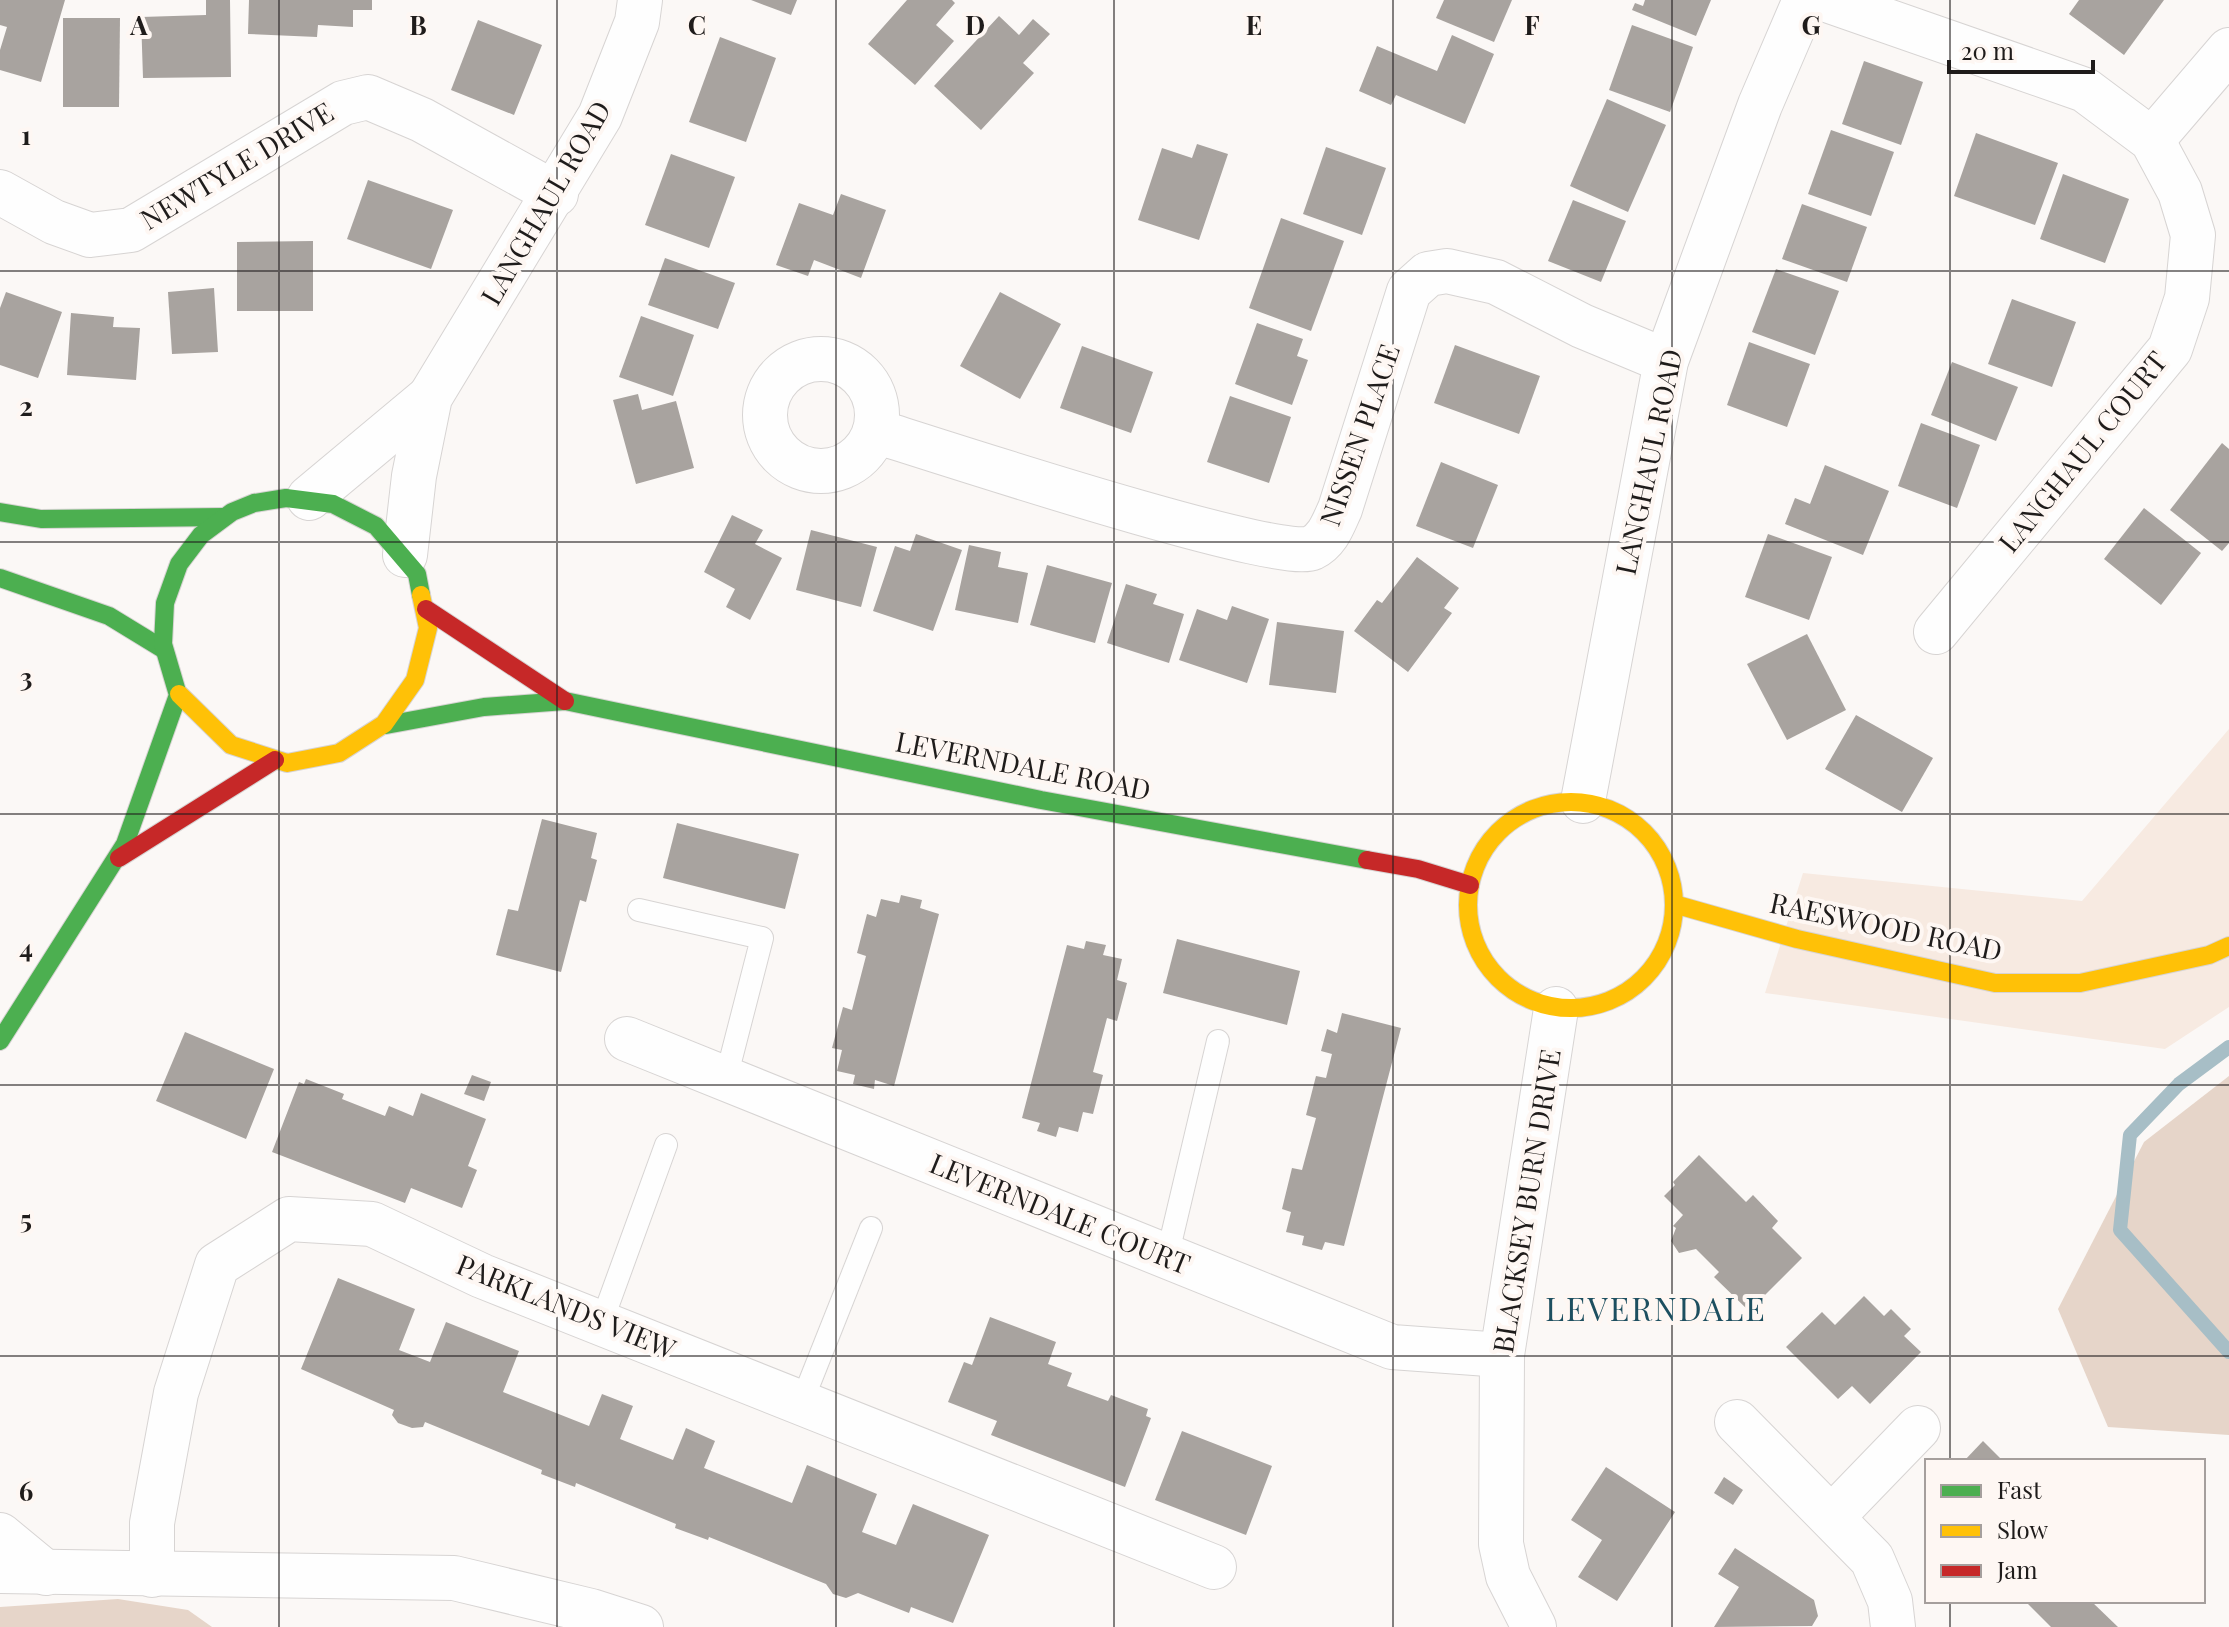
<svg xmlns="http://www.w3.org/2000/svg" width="2229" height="1627" font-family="'Playfair Display',serif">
  <rect width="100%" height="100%" fill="#fbf8f6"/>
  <path fill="#f7eae1" d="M2229,729v278l-64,42 -400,-56 38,-120 279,28z"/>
  <g fill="#e6d5c9">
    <path d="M2229,1076v359l-121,-8 -50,-118 86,-167z"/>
    <path d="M118,1599l70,11 24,17h-212v-20z"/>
  </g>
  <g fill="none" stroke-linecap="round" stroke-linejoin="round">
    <path stroke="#a7bec6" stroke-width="14" d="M2229,1047l-50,37 -49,51 -10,95 109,122"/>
  </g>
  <g fill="#a8a39f">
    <path d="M0,0h65l-24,82 -41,-12v-20l7,-23 -7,-2z"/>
    <path d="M206,0h24l1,77 -88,1 -2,-61 65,-2z"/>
    <path d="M249,0h123v10h-19v17l-35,-2 -1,12 -69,-3z"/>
    <path d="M751,0h46l-6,15z"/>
    <path d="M907,0h45l3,3 -19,22 18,16 -39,44 -47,-41z"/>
    <path d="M1444,0h68l-18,42 -58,-24z"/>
    <path d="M1645,0h66l-15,36 -64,-26 3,-7 8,3z"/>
    <path d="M2079,0h85l-40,55 -55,-41z"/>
    <path d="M999,16l20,19 14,-16 17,15 -27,29 11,10 -53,57 -47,-44z"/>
    <path d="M63,18h57l-1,89h-56z"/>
    <path d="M478,20l64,25 -28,70 -63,-25z"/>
    <path d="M1632,25l61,22 -23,65 -61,-22z"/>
    <path d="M1452,35l42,19 -29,70 -69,-29 -5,10 -32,-14 18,-45 60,25z"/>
    <path d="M720,37l56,21 -30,84 -57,-20z"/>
    <path d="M1864,61l59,21 -22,63 -59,-21z"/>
    <path d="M1607,99l59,26 -38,87 -58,-26z"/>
    <path d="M1831,130l63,22 -23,64 -63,-22z"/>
    <path d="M1976,133l82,30 -23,62 -81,-29z"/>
    <path d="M1197,144l31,10 -29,86 -61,-20 24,-72 30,10z"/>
    <path d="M1326,147l60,21 -24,67 -59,-21z"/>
    <path d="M671,154l64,23 -26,71 -64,-23z"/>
    <path d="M2063,174l66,25 -24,64 -65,-24z"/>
    <path d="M368,180l85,30 -22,59 -84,-30z"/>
    <path d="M841,194l45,16 -25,68 -47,-18 -6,16 -32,-11 23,-62 34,12z"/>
    <path d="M1573,200l53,21 -25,61 -53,-21z"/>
    <path d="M1802,204l65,23 -20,55 -65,-23z"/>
    <path d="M1281,218l63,23 -33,90 -62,-23z"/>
    <path d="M313,241v70h-76v-69z"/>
    <path d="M665,258l70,25 -17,46 -70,-24z"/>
    <path d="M1776,269l63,22 -24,64 -63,-23z"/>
    <path d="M214,288l4,64 -46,2 -4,-62z"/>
    <path d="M6,292l56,20 -24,66 -38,-13v-57z"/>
    <path d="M1000,292l61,32 -41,75 -60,-33z"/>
    <path d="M2012,299l64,23 -24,65 -64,-23z"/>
    <path d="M71,313l43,4 -1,10 27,1 -4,52 -69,-5z"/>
    <path d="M641,316l53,19 -21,61 -54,-19z"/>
    <path d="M1257,323l46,16 -6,17 11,4 -16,45 -57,-21z"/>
    <path d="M1749,342l61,22 -23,63 -60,-22z"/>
    <path d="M1455,345l85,31 -21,58 -85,-31z"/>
    <path d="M1082,346l71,26 -22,61 -71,-25z"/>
    <path d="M1952,362l66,25 -22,54 -65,-26z"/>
    <path d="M638,394l4,16 34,-9 18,67 -58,16 -23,-84z"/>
    <path d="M1230,396l61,21 -22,66 -62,-21z"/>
    <path d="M1921,423l59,22 -23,63 -59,-22z"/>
    <path d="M2222,443l7,6v94l-7,8 -52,-41z"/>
    <path d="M1441,462l57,23 -25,63 -57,-22z"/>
    <path d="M1825,465l64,26 -26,64 -78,-31 10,-26 15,6z"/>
    <path d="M2144,508l57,45 -40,52 -57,-46z"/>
    <path d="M732,515l31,15 -8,14 27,14 -32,62 -24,-13 9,-18 -31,-17z"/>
    <path d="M811,530l66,17 -16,60 -65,-17z"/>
    <path d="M916,534l46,16 -29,81 -60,-20 22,-65 15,5z"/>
    <path d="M1768,534l64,23 -23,63 -64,-23z"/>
    <path d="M969,545l32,7 -3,15 30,6 -10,50 -63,-13z"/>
    <path d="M1417,557l42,31 -15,20 8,5 -44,59 -54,-41 23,-31 5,3z"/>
    <path d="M1047,565l65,18 -17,60 -65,-18z"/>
    <path d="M1126,584l31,10 -4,10 31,10 -15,49 -62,-20z"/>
    <path d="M1232,606l37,13 -22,64 -68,-23 18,-51 30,11z"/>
    <path d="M1277,622l67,9 -8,62 -67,-8z"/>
    <path d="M1807,634l39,76 -59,30 -40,-76z"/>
    <path d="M1856,715l77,43 -31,54 -77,-43z"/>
    <path d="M542,819l55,14 -6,25 6,2 -11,42 -6,-2 -19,72 -65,-17 12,-46 10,2z"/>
    <path d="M677,823l122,31 -14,55 -122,-31z"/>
    <path d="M901,895l21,5 -2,8 19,6 -45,172 -19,-6 -1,9 -21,-5 2,-9 -18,-4 5,-21 -10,-2 11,-41 9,3 14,-54 -9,-3 10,-39 9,3 5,-18 18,4z"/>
    <path d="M1177,939l123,32 -13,54 -124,-32z"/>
    <path d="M1086,941l20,4 -3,10 19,4 -5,21 10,3 -10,38 -10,-3 -14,54 10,3 -10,39 -10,-2 -5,20 -19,-5 -3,10 -19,-6 3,-8 -18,-5 45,-173 17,4z"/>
    <path d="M1342,1013l59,15 -57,218 -19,-4 -3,8 -20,-5 2,-9 -18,-4 5,-20 -9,-3 10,-41 10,2 14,-52 -10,-3 10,-39 10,2 6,-24 -11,-3 6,-22 10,4z"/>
    <path d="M185,1032l89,37 -28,70 -90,-38z"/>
    <path d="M472,1075l19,7 -7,19 -20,-7z"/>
    <path d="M306,1079l38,15 -2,5 43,17 4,-10 24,10 8,-23 65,26 -18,47 9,4 -15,38 -51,-20 -6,15 -133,-51 27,-70 5,2z"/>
    <path d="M1699,1155l47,47 7,-7 25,26 -6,7 30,30 -53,53 -35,-34 5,-5 -23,-23 -17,4 -8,-12 5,-13 -3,-2 10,-11 -19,-19 11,-11 -2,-3z"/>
    <path d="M338,1278l77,31 -16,41 31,12 16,-40 73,29 -16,41 86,34 13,-32 31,12 -13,33 53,21 13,-32 29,13 -11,27 88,35 15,-38 70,29 -15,38 34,13 17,-41 76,31 -36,88 -42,-16 -2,6 -51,-20 -12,5 -13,-4 -7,-10 -117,-47 -1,3 -33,-12 1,-4 -100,-41 -1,4 -34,-13 1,-4 -117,-48 -2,5 -11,1 -14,-5 -6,-8 2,-5 -93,-41z"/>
    <path d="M1864,1296l20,20 7,-7 20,20 -7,7 17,16 -51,52 -18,-18 -14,13 -52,-52 36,-35 13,13z"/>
    <path d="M990,1317l66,25 -8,22 24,9 -5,13 41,15 3,-6 37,14 -2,7 5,2 -26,69 -134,-52 6,-14 -49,-19 16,-40 8,3z"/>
    <path d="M1182,1431l90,35 -26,69 -91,-35z"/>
    <path d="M1983,1441l20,20h-39z"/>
    <path d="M1606,1467l69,45 -58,89 -39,-24 24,-37 -31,-20z"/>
    <path d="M1724,1477l19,13 -10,15 -19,-12z"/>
    <path d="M1735,1548l79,52 4,16 -6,10 -98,1 25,-40 -21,-13z"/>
    <path d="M2025,1601h66l27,26h-67z"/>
  </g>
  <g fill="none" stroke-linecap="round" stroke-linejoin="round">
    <g stroke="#d7d4d3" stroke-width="24">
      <g id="lane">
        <path d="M639,910l123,28 -36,140"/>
        <path d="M1167,1257l51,-216"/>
        <path d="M602,1321l64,-176"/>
        <path d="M801,1404l70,-176"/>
      </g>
    </g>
    <g stroke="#d7d4d3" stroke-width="46">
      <g id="street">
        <path d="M1827,0l258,90 67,50 28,52 13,43 -6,63 -17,51 -234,283"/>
        <path d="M2152,140l77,-90"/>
        <path d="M0,192l54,30 36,13 41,-5 212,-127 25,-6 54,23 134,74"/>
        <circle cx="821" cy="415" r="56"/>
        <path d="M875,431c58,18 404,132 437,117 16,-8 21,-24 28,-39l69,-218 19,-17 19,-3 49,11 86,44 84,35"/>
        <path d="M309,498l121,-101"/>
        <path d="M405,555l9,-79 16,-79 170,-281 37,-94 3,-22"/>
        <path d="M1583,801l83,-440 94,-256 45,-105"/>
        <path d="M627,1039l765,308 110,8"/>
        <path d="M1737,1422l135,137 18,42 3,26"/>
        <path d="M1832,1517l86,-89"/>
        <path d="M0,1535l46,38"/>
        <path d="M0,1571l454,7 137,33 50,16"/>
        <path d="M152,1575v-52l24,-130 41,-128 72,-46 83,5 110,52 732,291"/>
        <path d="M1534,1627l-26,-51 -7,-32 1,-189 54,-346"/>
      </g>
    </g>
    <g stroke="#d7d4d3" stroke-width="20">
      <g id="fast">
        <path d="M0,512l41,7 183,-2"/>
        <path d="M0,578l109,38 54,33"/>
        <path d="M386,725l98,-18 81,-6 476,99 326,60"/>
        <path d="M0,1041l125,-197 53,-149 -15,-51 2,-41 14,-39 22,-29 31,-23 22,-9 32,-5 47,6 43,22 41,48 4,21"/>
      </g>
    </g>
    <g stroke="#d7d4d3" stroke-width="20">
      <g id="slow">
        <path d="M179,694l52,51 56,18 52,-10 45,-29 31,-44 13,-52 -7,-33"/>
        <circle cx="1571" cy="905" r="103"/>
        <path d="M1674,904l123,35 198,44h85l129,-28 20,-9"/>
      </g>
    </g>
    <g stroke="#d7d4d3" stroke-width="20">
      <g id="jam">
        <path d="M426,609l139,92"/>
        <path d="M119,858l156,-98"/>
        <path d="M1367,860l51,9 52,16"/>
      </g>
    </g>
    <use href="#lane" stroke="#fefefe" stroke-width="22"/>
    <use href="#street" stroke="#fefefe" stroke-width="44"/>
    <use href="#fast" stroke="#4caf50" stroke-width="18"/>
    <use href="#slow" stroke="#ffc107" stroke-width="18"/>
    <use href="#jam" stroke="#c62828" stroke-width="18"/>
  </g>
  <path fill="none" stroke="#1f1c1b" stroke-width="2" stroke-opacity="0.55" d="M279,0v1627M557,0v1627M836,0v1627M1114,0v1627M1393,0v1627M1672,0v1627M1950,0v1461M0,271h2229M0,542h2229M0,814h2229M0,1085h2229M0,1356h2229M1950,1601v26"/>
  <g text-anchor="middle" stroke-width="8" stroke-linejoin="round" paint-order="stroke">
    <g font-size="28" fill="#1f1c1b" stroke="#fef7f3">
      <text transform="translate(237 166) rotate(-31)" y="10">NEWTYLE DRIVE</text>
      <text transform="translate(546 203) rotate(-60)" y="10">LANGHAUL ROAD</text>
      <text transform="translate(1360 435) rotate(-71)" y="10">NISSEN PLACE</text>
      <text transform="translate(2083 452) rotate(-51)" y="10">LANGHAUL COURT</text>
      <text transform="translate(1649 462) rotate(-78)" y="10">LANGHAUL ROAD</text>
      <text transform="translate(1023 766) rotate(11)" y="10">LEVERNDALE ROAD</text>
      <text transform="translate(1886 927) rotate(12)" y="10">RAESWOOD ROAD</text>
      <text transform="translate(1527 1201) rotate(-81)" y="10">BLACKSEY BURN DRIVE</text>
      <text transform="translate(1060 1214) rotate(22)" y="10">LEVERNDALE COURT</text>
      <text transform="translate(566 1307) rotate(22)" y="10">PARKLANDS VIEW</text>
    </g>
    <g font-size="32" letter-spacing="2" fill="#1d4f60" stroke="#fef7f3">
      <text x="1656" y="1321">LEVERNDALE</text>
    </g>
  </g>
  <g font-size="26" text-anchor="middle" font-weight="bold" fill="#1f1c1b" stroke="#fef7f3" stroke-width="8" stroke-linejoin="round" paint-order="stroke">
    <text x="139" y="35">A</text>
    <text x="418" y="35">B</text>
    <text x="697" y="35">C</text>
    <text x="975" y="35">D</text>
    <text x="1254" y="35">E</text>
    <text x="1532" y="35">F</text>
    <text x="1811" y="35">G</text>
    <text x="26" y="145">1</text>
    <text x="26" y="416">2</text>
    <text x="26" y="687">3</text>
    <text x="26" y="958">4</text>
    <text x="26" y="1229">5</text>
    <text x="26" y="1501">6</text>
  </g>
  <rect x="1925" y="1459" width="280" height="144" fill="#fef7f3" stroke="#a59f9d" stroke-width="2"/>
  <rect x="1941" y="1485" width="40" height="12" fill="#4caf50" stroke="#a59f9d" stroke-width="2"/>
  <text x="1997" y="1499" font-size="24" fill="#1f1c1b">Fast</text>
  <rect x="1941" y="1525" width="40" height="12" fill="#ffc107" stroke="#a59f9d" stroke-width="2"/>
  <text x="1997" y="1539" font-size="24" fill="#1f1c1b">Slow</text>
  <rect x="1941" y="1565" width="40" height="12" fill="#c62828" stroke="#a59f9d" stroke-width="2"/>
  <text x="1997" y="1579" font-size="24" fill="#1f1c1b">Jam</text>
  <path d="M1949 60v12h144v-12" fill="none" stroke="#1f1c1b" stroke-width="4"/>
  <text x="1961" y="60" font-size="24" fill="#1f1c1b" stroke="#fef7f3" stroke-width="6" paint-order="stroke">20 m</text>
</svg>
